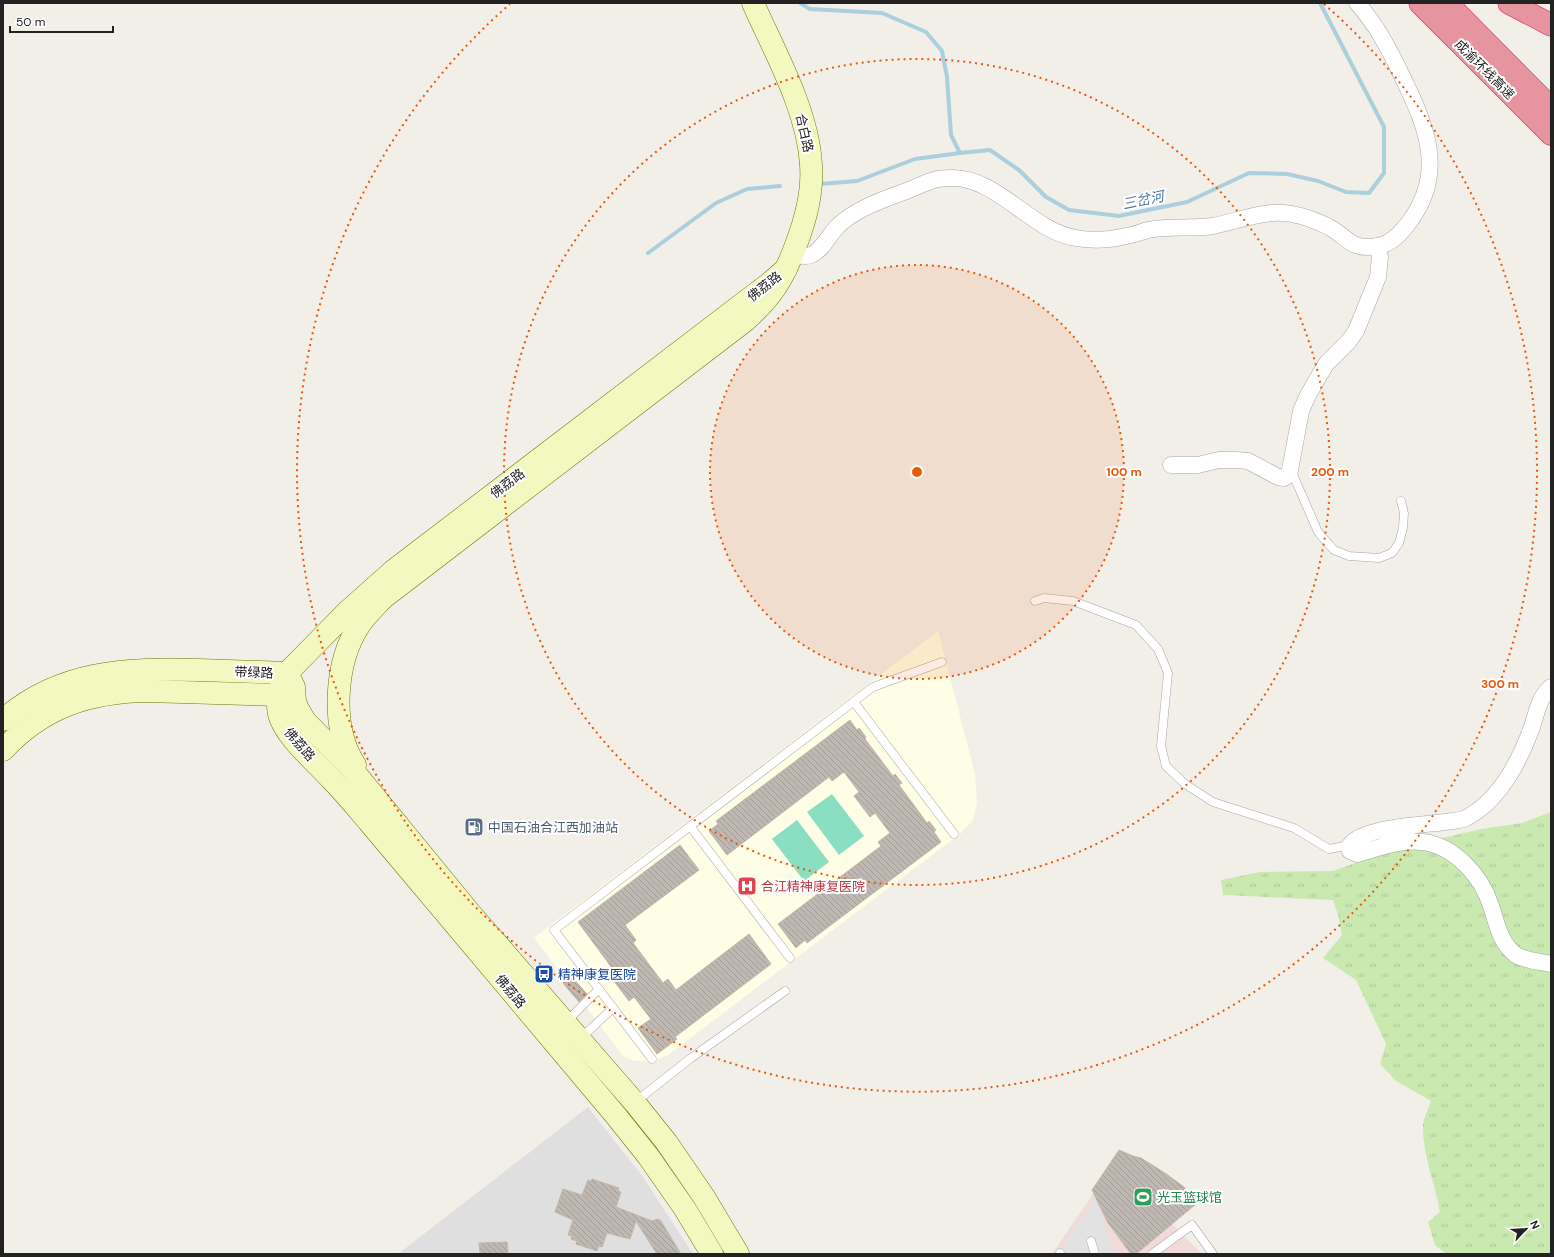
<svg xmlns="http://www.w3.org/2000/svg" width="1554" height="1257" font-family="'DM Sans','Noto Sans SC',sans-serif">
  <defs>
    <pattern id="grass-tufts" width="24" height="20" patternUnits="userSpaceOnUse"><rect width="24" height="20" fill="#cae9b1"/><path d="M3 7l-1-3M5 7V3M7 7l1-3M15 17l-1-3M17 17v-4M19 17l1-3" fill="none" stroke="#adc898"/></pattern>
    <pattern id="building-back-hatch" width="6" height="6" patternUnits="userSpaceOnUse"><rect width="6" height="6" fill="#bfb8b2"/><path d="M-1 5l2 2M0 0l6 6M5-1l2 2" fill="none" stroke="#a49e99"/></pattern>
  </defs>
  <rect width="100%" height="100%" fill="#f2efe9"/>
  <path fill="#e0dfdf" d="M588,1107l55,70 50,77h-295z"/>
  <path fill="#f1dbd9" d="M1113,1165l89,89h-150z"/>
  <path fill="#fdfee5" d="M938,631l37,143 2,29 -4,17 -13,14 -292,221 -14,6h-20l-11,-5 -89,-118z"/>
  <path fill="url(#grass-tufts)" d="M1551,812v398l-1,2 1,4v38h-105l-11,-9 -7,-23 12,-10c-5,-29 -18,-58 -17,-88 1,-7 6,-16 8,-23l-35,-20 -16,-17 6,-20 -30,-64 -33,-22 19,-23 -4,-20 -5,-15 -110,-5 -2,-15 39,-8 73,-1 58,-21 90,-21 41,-6z"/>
  <g fill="#8adec2">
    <path d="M832,794l32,42 -25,19 -32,-43z"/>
    <path d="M797,820l32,42 -25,19 -32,-42z"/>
  </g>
  <path fill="#e2e2e2" d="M1096,1199l19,55h-57z"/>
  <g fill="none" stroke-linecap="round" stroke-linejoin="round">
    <g stroke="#abcfdd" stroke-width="4">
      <path d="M800,3l10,6 72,4 44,19 16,19 5,26 4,58 9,18 30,-3 29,20 27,27 23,13 50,6 68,-14 62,-29 38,1 31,7 28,11 23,1 15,-20v-46l-64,-124"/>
      <path d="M820,184l37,-3 58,-22 45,-6"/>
      <path d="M648,253l68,-50 31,-14 33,-3"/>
    </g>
  </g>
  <g fill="url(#building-back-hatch)" stroke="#c3b7ab">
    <path d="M850,720l7,10 2,-2 7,9 -1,2 28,37 2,-2 7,9 -3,2 28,38 2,-2 7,9 -2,2 7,10 -134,101 -2,-3 -9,8 -18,-24 103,-78 -3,-4 12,-9 -15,-20 -5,4 -16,-21 5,-4 -15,-20 -12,9 -3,-4 -102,78 -18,-24 9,-7 -2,-3z"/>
    <path d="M680,845l19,25 -74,55 11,15 -3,3 30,40 5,-4 8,11 73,-56 22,30 -96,73 2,2 -20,15 -19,-26 13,-9 -17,-22 -5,4 -19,-25 5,-4 -37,-50z"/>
    <path d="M571,976l16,18 -8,8 -16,-19z"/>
    <path d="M1119,1150l14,6 8,2 24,15 19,14 12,17 -60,50h-5l-23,-31 -16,-33z"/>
    <path d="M592,1179l27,9 -1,3 3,1 -5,15 36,14 6,-2 3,2 20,33h-24l-21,-33 -6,18 -23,-6 -5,14 -3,-1 -2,5 -21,-7 1,-3 -6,-2 1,-3 -4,-1 5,-15 -18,-8 8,-23 19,6 6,-15 3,1z"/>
    <path d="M507,1242l1,12h-28l-1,-11z"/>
  </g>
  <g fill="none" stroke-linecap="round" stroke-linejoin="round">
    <g stroke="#a6a6a6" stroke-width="9">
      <g id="service">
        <path d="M1291,470l27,62 16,18 15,6 30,2 13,-5 7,-10 4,-15 1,-15 -3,-12"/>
        <path d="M1035,601l9,-3 29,3 63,24 22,24 10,24 -7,73 5,20 19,18 28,18 81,26 35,21 21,-4"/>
        <path d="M854,702l100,132"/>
        <path d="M690,826l100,132"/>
        <path d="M566,1022l33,-33"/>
        <path d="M581,1038l32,-30"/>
        <path d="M652,1059l-98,-129 319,-243 69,-25"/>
        <path d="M635,1102l56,-44 94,-67"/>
        <path d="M1091,1241l4,13"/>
        <path d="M1060,1253v1"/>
        <path d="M1152,1254l40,-29 21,29"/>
      </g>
    </g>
    <g stroke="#a6a6a6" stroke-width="17">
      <g id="minor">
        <path d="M793,254c5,1 12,4 18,1 12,-5 18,-21 28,-30 18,-17 46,-26 70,-35 8,-3 17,-8 25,-10 6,-2 13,-2 19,-2 45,0 80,54 123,60 16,3 34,2 50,-2 8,-1 15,-4 22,-6 21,-4 44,-1 65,-4 20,-4 38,-11 59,-13 20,-2 39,5 57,14 20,11 22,24 49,19 14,-2 24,-14 32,-25 37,-50 15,-98 -9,-147 -12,-25 -25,-50 -44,-71"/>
        <path d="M1171,465h27l21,-5h17l12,1 30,16 6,1 5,-3 12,-64 7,-16 18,-31 22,-22 8,-11 22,-54 2,-20 -3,-11"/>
        <path d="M1551,687c-12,10 -14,25 -19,40 -13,35 -32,73 -66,91 -6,3 -15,3 -21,4 -23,3 -82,5 -95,23v6l7,3c21,-6 44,-15 66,-12 32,4 59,35 68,64 6,18 9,37 25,49 7,5 26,7 35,9"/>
      </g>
    </g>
    <g stroke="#677908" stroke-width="23">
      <g id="secondary">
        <path d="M379,601l367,-281c27,-24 39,-44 51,-78 9,-24 16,-51 14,-77 -3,-55 -36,-112 -58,-162"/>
        <path d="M3,720c57,-50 124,-52 196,-50 29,1 59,2 88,3l7,14 1,15 3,7 7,12 46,47 119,145 165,190 32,40 37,54 34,57"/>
        <path d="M3,750c40,-43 86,-58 144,-59l132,4 12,-7"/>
        <path d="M355,765c-25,-38 -20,-104 5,-141 6,-9 15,-17 22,-25"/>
        <path d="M712,1254l-27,-45 -37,-53 -31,-39 -248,-295c-12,-14 -24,-29 -37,-42 -16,-18 -47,-43 -53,-66 -3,-15 1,-29 8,-41l61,-62 45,-40 378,-289 15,-13"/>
      </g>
    </g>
    <g stroke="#d72e5f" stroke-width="23">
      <g id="motorway">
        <path d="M1420,3l131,131"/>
        <path d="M1447,3l104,105"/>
        <path d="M1509,3l42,22"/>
      </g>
    </g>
    <use href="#service" stroke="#fff" stroke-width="8"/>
    <use href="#minor" stroke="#fff" stroke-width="16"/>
    <use href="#secondary" stroke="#f3f8c0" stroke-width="22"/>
    <use href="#motorway" stroke="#e6949f" stroke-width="22"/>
  </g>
  <circle cx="917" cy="472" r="207" fill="#e8590c" fill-opacity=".12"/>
  <g fill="none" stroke="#e8590c" stroke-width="2" stroke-dasharray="2 4">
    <circle cx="917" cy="472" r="207"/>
    <circle cx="917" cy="472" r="413"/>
    <path d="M1324 4A620 620 0 1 1 510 4"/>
  </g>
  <defs>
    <g id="fuel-square" transform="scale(1)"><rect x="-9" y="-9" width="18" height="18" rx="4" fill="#5c6f8a" stroke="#fff"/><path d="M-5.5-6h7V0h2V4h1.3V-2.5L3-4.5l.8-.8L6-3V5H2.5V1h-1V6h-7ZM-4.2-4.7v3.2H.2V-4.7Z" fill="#fff"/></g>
    <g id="hospital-square" transform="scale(1)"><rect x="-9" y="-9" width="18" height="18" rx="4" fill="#e0444e" stroke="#fff"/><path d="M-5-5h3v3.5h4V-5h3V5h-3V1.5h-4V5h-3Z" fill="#fff"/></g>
    <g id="bus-square" transform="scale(1)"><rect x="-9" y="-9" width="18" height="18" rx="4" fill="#1a4fb4" stroke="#fff"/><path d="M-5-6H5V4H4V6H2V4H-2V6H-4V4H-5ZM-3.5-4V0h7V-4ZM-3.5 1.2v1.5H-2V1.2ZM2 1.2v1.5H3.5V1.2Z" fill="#fff"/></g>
    <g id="stadium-square" transform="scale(1)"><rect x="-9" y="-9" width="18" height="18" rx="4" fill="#2e9e5b" stroke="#fff"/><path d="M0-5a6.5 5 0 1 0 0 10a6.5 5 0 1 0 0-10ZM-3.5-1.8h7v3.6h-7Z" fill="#fff"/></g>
  </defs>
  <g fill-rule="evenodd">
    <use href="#fuel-square" x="474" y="827"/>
    <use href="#hospital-square" x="747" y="886"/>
    <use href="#bus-square" x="544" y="974"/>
    <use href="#stadium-square" x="1143" y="1197"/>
  </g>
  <g text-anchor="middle" stroke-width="4" stroke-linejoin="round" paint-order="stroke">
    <g font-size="13" fill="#222" stroke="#fff">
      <text transform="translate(1485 69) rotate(45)" y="5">成渝环线高速</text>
      <text transform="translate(805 133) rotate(77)" y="5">合白路</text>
      <text transform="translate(764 286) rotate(-38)" y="5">佛荔路</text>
      <text transform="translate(507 483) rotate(-37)" y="5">佛荔路</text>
      <text transform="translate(254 672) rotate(2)" y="5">带绿路</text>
      <text transform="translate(300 744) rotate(49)" y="5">佛荔路</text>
      <text transform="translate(511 991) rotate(50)" y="5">佛荔路</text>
    </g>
    <g font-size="13" fill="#4e5e75" stroke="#fff" text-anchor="start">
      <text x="488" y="832">中国石油合江西加油站</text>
    </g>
    <g font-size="13" fill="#be3a42" stroke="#fff" text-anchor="start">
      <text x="761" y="891">合江精神康复医院</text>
    </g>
    <g font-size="13" fill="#164399" stroke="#fff" text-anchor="start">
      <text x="558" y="979">精神康复医院</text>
    </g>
    <g font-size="13" fill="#27864d" stroke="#fff" text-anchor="start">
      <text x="1157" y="1202">光玉篮球馆</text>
    </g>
    <g font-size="14" font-style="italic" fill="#4c76a8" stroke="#fff">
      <text transform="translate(1143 200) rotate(-12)" y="5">三岔河</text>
    </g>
  </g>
  <circle cx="917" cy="472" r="6" fill="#e8590c" stroke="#fff" stroke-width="2"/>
  <g font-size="12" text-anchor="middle" font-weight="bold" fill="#e8590c" stroke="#fff" stroke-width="4" stroke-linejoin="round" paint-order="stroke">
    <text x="1124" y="476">100 m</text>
    <text x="1330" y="476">200 m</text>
    <text x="1500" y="688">300 m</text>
  </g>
  <rect width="1554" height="1257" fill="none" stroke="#222222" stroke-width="8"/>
  <g transform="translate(1526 1229) rotate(65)" stroke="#ffffff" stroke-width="3" paint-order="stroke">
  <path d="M0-3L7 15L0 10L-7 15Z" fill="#222222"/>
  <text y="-6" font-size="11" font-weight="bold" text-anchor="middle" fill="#222222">N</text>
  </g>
  <path d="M10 26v6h103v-6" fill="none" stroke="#222222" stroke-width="2"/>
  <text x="16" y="26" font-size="12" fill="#222222" stroke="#ffffff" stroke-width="3" paint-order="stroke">50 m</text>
</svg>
